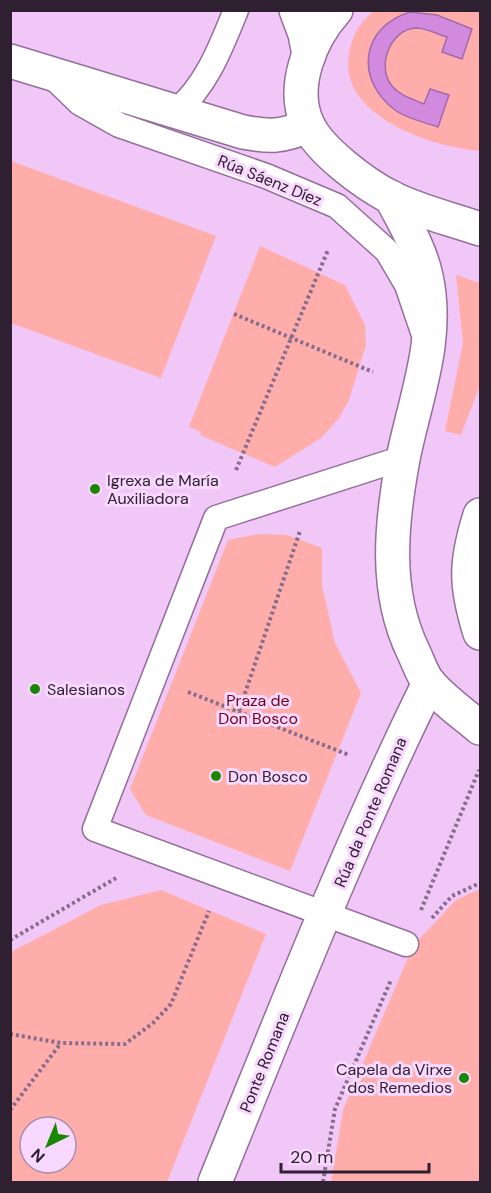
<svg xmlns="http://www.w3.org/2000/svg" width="491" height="1193" font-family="'DM Sans',sans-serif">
  <rect width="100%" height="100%" fill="#f0c7f7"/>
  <g fill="#ffadaa" fill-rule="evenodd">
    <path d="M476,10l4,2v139c-48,-4 -142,-35 -131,-97 3,-19 11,-32 25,-43z"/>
    <path d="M11,161l205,75 -55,142 -150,-55z"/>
    <path d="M260,246l85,39 20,40 1,20 -17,55 -10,18 -18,20 -46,29 -75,-32 1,-3 -12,-5z"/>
    <path d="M456,275l24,8v102l-19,50 -16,-4 18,-88z"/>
    <path d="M258,534l29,1 35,13v37l13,58 26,50 -71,178 -144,-56 -16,-26 98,-249z"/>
    <path d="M480,889v293h-149l12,-72 70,-164 43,-46z"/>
    <path d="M161,890l105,44 -99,248h-156v-230l90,-47zM30,1127h36v36h-36z"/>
  </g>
  <path fill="#d28adf" stroke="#a16aab" stroke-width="1.5" d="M410,12l27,3 35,14 -10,30 -20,-7 5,-15c-10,-3 -21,-9 -31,-9 -26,1 -40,39 -24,58 8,10 21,13 32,18l6,-15 19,6 -11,32c-14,-5 -31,-8 -43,-17 -41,-31 -34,-83 15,-98z"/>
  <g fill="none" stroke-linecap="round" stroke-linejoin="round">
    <g stroke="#946f9b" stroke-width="27">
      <g id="service">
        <path d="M52,76l28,27 39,22 147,51 71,30 50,45 20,34 16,47"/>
        <path d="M175,112c31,-25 46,-65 61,-102"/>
        <path d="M403,458l-187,60 -121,311 311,115"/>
      </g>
    </g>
    <g stroke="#946f9b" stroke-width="36">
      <path id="pedestrian" d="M215,1182c68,-167 134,-337 214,-499"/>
    </g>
    <g stroke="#946f9b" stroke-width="36">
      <g id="tertiary">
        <path d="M296,10l9,24 4,21"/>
        <path d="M336,10c-26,29 -46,78 -28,115 12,26 57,59 82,72 27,14 61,22 90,32"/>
        <path d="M10,61l233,71c28,5 38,5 65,-6"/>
        <path d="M391,197c13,26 29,51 35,79 14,64 -11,122 -23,183 -12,64 -19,132 10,192 5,10 9,24 16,32 14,17 35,31 51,45"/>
        <path d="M480,515c-15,48 -15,70 0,118"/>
      </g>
    </g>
    <g stroke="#876c8b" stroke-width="4" stroke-dasharray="3 3" stroke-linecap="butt">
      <path d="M234,314l139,58"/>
      <path d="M236,470l92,-220"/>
      <path d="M188,692l161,63"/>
      <path d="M239,711l61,-180"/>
      <path d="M421,910l58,-140"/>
      <path d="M432,918l20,-22 28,-13"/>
      <path d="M10,940l106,-62"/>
      <path d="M10,1034l51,9 64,1 28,-21 18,-19 38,-93"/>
      <path d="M10,1110l51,-67"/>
      <path d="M323,1182l12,-73 56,-129"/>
    </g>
    <use href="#service" stroke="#fff" stroke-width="24"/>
    <use href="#pedestrian" stroke="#fff" stroke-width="33"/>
    <use href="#tertiary" stroke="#fff" stroke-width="33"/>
  </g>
  <g fill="#198700" stroke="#f8d8fe" stroke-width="2">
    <circle cx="95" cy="489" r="6"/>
    <circle cx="35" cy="689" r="6"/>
    <circle cx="216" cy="776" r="6"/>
    <circle cx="464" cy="1078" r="6"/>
  </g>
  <g text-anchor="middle" stroke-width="6" stroke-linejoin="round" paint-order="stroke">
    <g font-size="16" fill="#2f2031" stroke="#f8d8fe">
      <text transform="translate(270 180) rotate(22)" y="6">Rúa Sáenz Díez</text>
      <text transform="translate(370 812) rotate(-67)" y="6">Rúa da Ponte Romana</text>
      <text transform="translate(264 1062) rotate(-68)" y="6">Ponte Romana</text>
    </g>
    <g font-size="16" fill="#2f2031" stroke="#f8d8fe" text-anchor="start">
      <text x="107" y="486">Igrexa de María<tspan x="107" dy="18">Auxiliadora</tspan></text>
      <text x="47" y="695">Salesianos</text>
      <text x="228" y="782">Don Bosco</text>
      <text x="452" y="1075" text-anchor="end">Capela da Virxe<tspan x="452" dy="18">dos Remedios</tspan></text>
    </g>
    <g font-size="16" fill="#6e0015" stroke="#f8d8fe">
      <text x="258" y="706">Praza de<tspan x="258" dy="18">Don Bosco</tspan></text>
    </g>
  </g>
  <rect width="491" height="1193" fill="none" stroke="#2f2031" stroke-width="24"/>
  <g transform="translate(48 1145) rotate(223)"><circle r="28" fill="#f8d8fe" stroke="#a88eac" stroke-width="1.5"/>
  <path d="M0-4.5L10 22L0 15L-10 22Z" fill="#198700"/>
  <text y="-9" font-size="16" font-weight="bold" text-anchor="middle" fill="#2f2031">N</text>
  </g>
  <path d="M281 1163v9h148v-9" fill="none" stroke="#2f2031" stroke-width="3"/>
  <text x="290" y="1163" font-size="18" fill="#2f2031" stroke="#f8d8fe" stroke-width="4.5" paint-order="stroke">20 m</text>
</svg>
